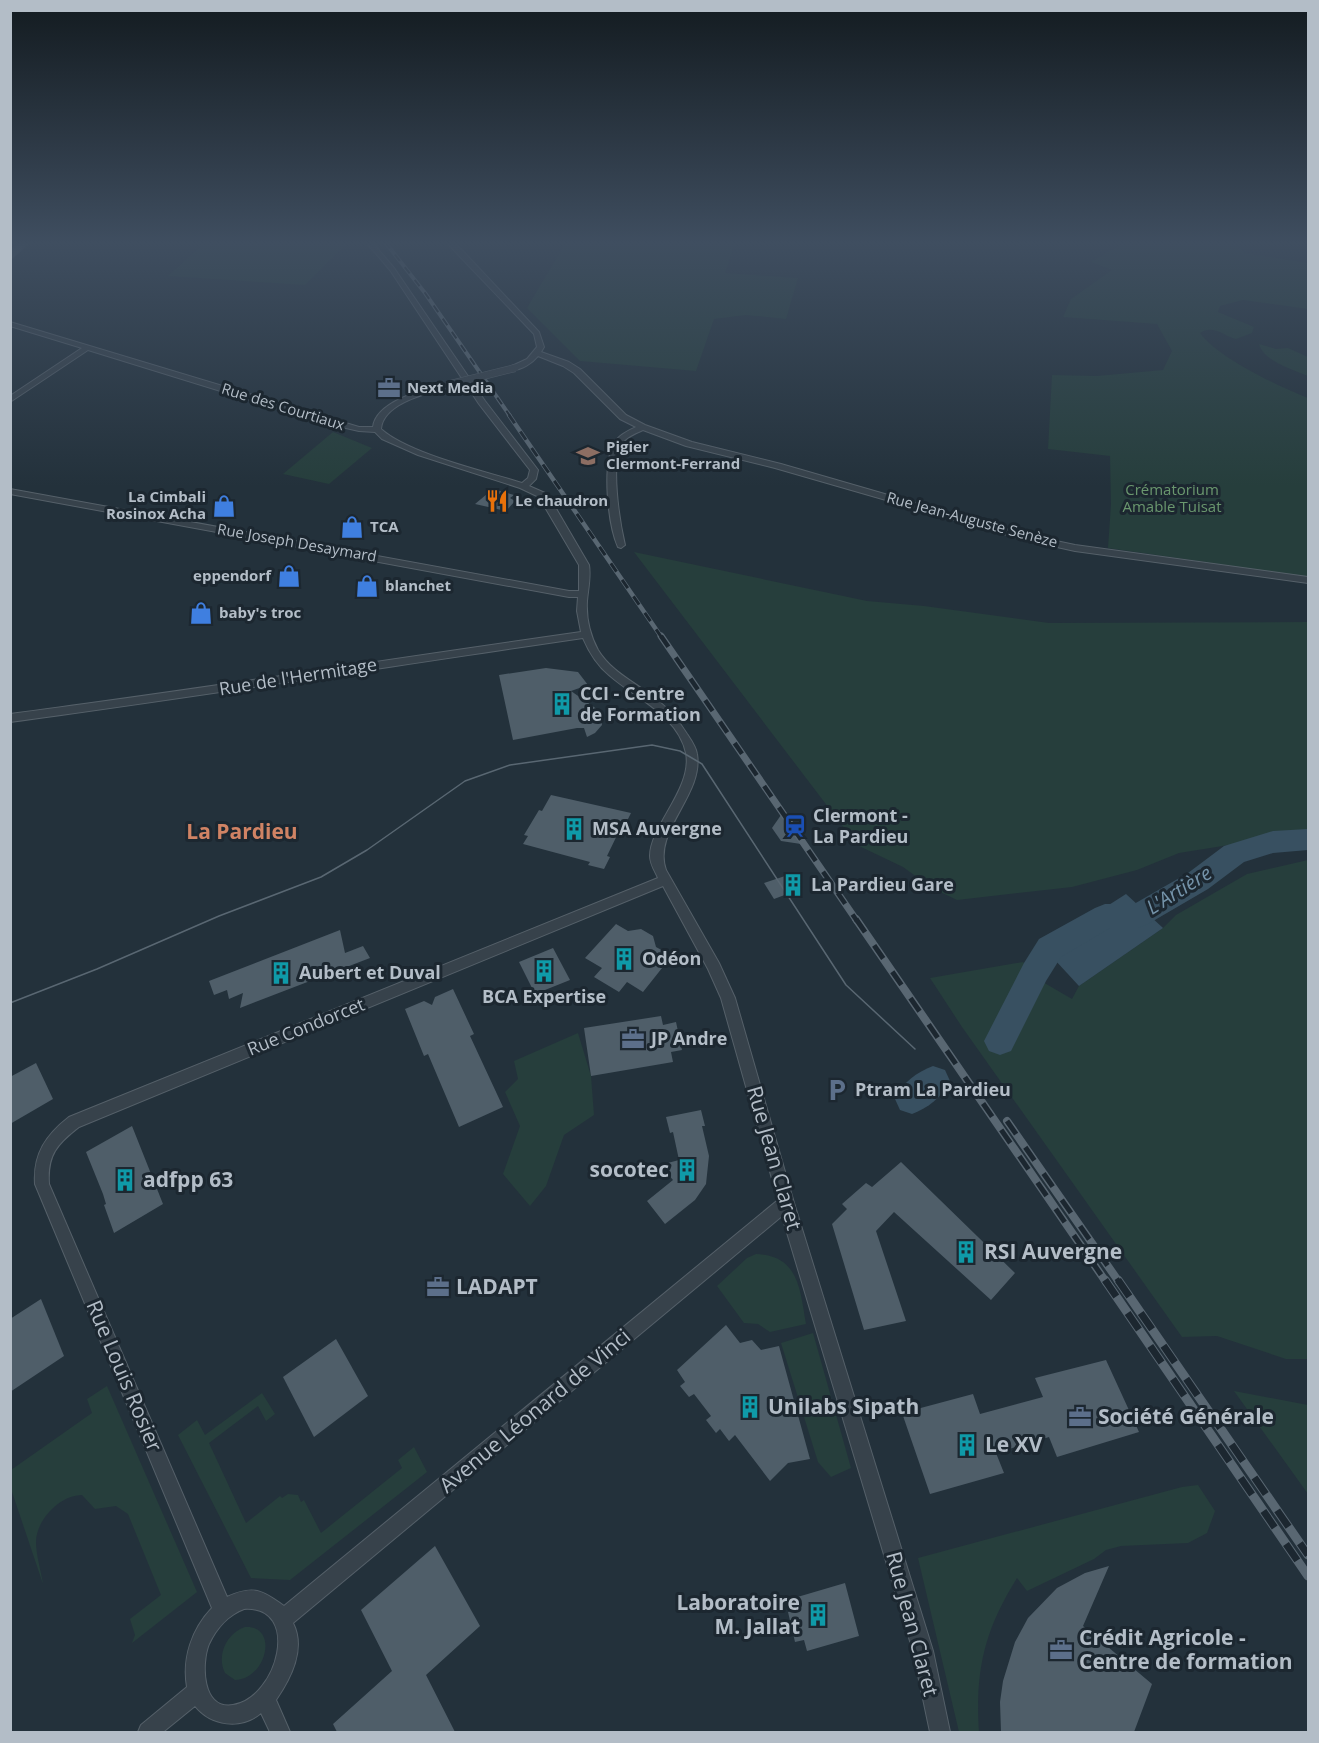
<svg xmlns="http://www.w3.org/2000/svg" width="1319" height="1743" font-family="'Open Sans',sans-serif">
  <rect width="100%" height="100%" fill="#23313b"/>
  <g fill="#263e3c">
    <path d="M206,242h142l-43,43 -137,-9z"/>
    <path d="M566,242h169l-10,31 73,5 -12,41 -40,-4 -32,4 -18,52 -116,-10 -53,-53z"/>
    <path d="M1133,242h101l11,11 63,10v46l-65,-9 -23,6 -2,6 36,15 -2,6 -16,6c-12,-3 -23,-15 -36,-6 18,25 80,54 108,65v179l-200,-29 3,-44 -1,-48 -62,-7 4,-74 45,1 66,-6 9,-19 -15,-27 -94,-7 8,-18 41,-29 -21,-8 31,-18z"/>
    <path d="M1259,344l17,5 12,-1 20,9v19c-14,-6 -45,-15 -49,-32z"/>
    <path d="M333,432l39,16 -43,36 -46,-10z"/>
    <path d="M634,552l233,49 57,5 125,17 259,-1v214l-54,5 -75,12 -42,17 -65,17 -115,13 -25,-12 -29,-21 -46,-22z"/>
    <path d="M1308,860v499h-22l-69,-23 -35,1 -220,-310 -32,-49 93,-16 18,19 31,18 7,-13 84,-58 13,-13 71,-41z"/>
    <path d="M578,1033l13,43 3,39 -30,20 -18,51 -16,20 -27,-32 17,-48 -15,-34 13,-13 -4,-18z"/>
    <path d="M756,1254c43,1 44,36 50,70l-36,8 -12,-8 -14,-1 -27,-37 30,-28z"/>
    <path d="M813,1333l38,135 -20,9 -13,-15 -37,-119z"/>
    <path d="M107,1386l90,206 -65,51 3,-8 -5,-16 31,-24 -33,-81 -12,-8 -21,3 -13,-14c-22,0 -46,25 -46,47 0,13 5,29 7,42l-32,-95v-19l81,-57 -5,-14z"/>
    <path d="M1234,1391l74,14v89z"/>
    <path d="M262,1393l13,21 -9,7 -8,-15 -49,37 37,80 34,-27 2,2 6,-4 10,1 3,7 3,-2 17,33 81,-65 -4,-8 16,-13 13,25 -137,108 -39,-2 -73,-143 19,-15 8,15z"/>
    <path d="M1198,1485l17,26 -8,22 -19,10 -67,3 -15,4 -12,9 -67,32 -10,-13c-33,53 -42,93 -38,154h-20l-41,-174 264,-71z"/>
    <path d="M245,1627c34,-2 22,52 -10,53l-10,-7c-9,-18 2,-40 20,-46z"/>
  </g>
  <path fill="#385061" d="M1126,894l37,34 -84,58 -36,-39z"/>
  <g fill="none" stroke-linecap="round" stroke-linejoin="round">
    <g fill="#385061" fill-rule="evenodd">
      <path d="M1308,829v21l-35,3 -29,9 -36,27 -60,35 -10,4h-28l-49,29 -15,24 -35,70 -11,4 -11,-4 -5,-10 40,-78 15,-24 56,-31 10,-4h29l54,-31 36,-27 49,-15z"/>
      <path d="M933,1066l12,4 5,11c-8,16 -22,27 -38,33l-12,-4 -5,-11c7,-16 22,-27 38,-33z"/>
    </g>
  </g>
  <g fill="#4f5e69">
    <path d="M493,489l21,6 -4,3 5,3 -9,10 -31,-7z"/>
    <path d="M546,668l32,4 10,13 -17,6 30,21 1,13 -7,8 -8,4 -3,-9h-7l-64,12 -14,-65z"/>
    <path d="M551,795l80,18 -5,10h-3l-16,33 3,1 -6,12 -16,-4 2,-3 -67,-18 5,-8 -4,-1 15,-25 3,1z"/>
    <path d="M781,815l20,29 -20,-3 -9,-13z"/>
    <path d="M788,875l10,15 -24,9 -10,-16z"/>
    <path d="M616,924l12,7 13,-2 12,7 3,11 11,6 -6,7 5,3 -23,29 -16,-10 -8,10 -25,-15 8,-9 -17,-10z"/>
    <path d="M340,930l5,23 18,-7 7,12 -130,50 3,-15 -14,6 -2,-9 -13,5 -5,-14z"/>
    <path d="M553,948l17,32 -35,14 -16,-32z"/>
    <path d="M453,989l21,45 -4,2 33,71 -44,20 -31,-73 -4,2 -19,-47 19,-8 8,4 3,-8z"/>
    <path d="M661,1016l2,9 13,-3 6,28 -11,2 2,10 -82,14 -7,-48z"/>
    <path d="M36,1063l17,36 -43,25v-47z"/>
    <path d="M701,1110l4,16h-3l7,30 -3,28 -11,16 -30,24 -18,-23 26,-21 -13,-15 19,-5 -6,-28 -3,1 -4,-16z"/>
    <path d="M132,1126l31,78 -49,29 -10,-28 2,-1 -3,-10 -17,-42z"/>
    <path d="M901,1162l114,111 -24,27 -97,-88 -18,19 30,90 -42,9 -32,-106 15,-15 -5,-5 24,-21 6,4z"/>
    <path d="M41,1299l23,57 -54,36v-73z"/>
    <path d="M726,1325l14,18 12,-3 9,10 18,-4 31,113 -22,4 -18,18 -35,-46 -6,6 -9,-12 -4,4 -10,-13 5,-4 -17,-22 -5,3 -9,-11 5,-4 -8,-12z"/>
    <path d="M336,1339l32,57 -54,41 -31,-60z"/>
    <path d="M1106,1360l33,72 -82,25 -8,-20 -53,16 8,20 -74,21 -28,-81 71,-19 7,20 63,-17 -8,-19z"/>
    <path d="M435,1546l45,80 -54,49 29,57h-118l-4,-8 59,-53 -31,-61z"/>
    <path d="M1109,1566l-26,60 69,58 -18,48h-133l-1,-30 3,-21 12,-39 13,-24 29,-30 28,-15z"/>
    <path d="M845,1583l14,53 -52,15 -3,-11 -9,2 -7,-30 9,-2 -3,-12z"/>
  </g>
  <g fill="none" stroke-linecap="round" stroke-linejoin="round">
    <g stroke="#556069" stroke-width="2">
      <g id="minor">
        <path d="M366,242h6l22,26 91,133 53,69 -2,9 -7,7 16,7 6,7 38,65c2,12 -1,24 -2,36 -1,17 3,34 11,49 14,23 39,33 59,50 12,9 22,21 30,34 4,6 9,13 10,20 7,41 -45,77 -31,116l53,93 16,35 59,205 139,448 17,81h-20l-17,-81 -131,-435 -489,407c13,26 -2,55 -17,77l14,32h-20l-9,-19c-20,17 -50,13 -66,-7l-32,26h-25l3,-7 46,-38c-5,-29 5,-58 25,-79l-177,-424c-2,-30 11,-49 34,-67l589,-239c-3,-7 -8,-14 -8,-22 0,-30 43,-68 36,-103 -8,-38 -51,-55 -77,-78 -12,-10 -20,-23 -26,-37 -191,28 -381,58 -573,84v-8c191,-25 381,-55 571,-82l-4,-21 1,-14h-9l-559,-103v-5l559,102h10v-26l-40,-68 -19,-9 -102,-33 -36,-16 -7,-7 -16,-1 -35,-8 -236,-73 -78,52v-6l72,-48 -72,-22v-4l349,105h14c3,-26 52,-38 74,-44h3v4c-22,6 -67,16 -69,42 28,25 103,42 141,54l6,-5 2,-8 -51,-66 -89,-134zM663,886l45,83 13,29 57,202 -494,406c-22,-16 -31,-21 -57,-9l-178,-413c-2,-29 8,-40 30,-57zM244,1609c58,-4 34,89 -11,96 -31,5 -32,-41 -24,-61 7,-15 19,-29 35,-35z"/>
        <path d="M446,242h7l8,7 78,83 5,15 -3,5 28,10 11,7 46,46 19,10 47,17 89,22 242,70 52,11 233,32v6l-233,-32 -54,-12 -246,-71 -89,-22 -43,-16c-7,3 -16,7 -20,12 -14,18 -3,82 2,103l-4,3 -3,-1c-10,-22 -16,-82 -4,-103 4,-9 14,-13 22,-17l-16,-8 -46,-46 -11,-7 -25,-10c-6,7 -16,14 -26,14v-4l15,-7 10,-12 -3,-13z"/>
      </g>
    </g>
    <g stroke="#434e57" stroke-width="2">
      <path id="primary" d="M19,242h11l-20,18v-9z"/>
    </g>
    <use href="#minor" fill="#37424b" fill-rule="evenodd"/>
    <use href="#primary" fill="#55626b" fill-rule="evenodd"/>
    <path stroke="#596772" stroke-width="1.5" d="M10,1003l87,-34 122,-53 102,-39 46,-27 98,-69 45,-16 142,-20 28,6 22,13 144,221 69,64"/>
    <g stroke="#596772" stroke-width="4">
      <path id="rail-far4" d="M385,242l40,51 85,123"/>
    </g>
    <g stroke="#596772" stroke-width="4.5">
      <path id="rail-far3" d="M509,415l153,223"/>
    </g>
    <g stroke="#596772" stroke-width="7">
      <path id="rail-far2" d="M661,636l196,285"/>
    </g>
    <g stroke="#596772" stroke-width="8">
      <g id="rail-far1">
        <path d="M856,919l250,363"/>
        <path d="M1007,1121l112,161"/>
      </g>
    </g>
    <g stroke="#596772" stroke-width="9">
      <g id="rail">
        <path d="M1105,1280l203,296"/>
        <path d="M1118,1280l190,275"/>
      </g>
    </g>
    <use href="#rail-far4" stroke="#1c2730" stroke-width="2" stroke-dasharray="8" stroke-linecap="butt"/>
    <use href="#rail-far3" stroke="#1c2730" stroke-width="3" stroke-dasharray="10" stroke-linecap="butt"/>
    <use href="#rail-far2" stroke="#1c2730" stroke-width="4.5" stroke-dasharray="13" stroke-linecap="butt"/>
    <use href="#rail-far1" stroke="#1c2730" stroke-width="5" stroke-dasharray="16" stroke-linecap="butt"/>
    <use href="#rail" stroke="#1c2730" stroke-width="7" stroke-dasharray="20" stroke-linecap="butt"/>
    <g stroke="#556069" stroke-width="8" stroke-linecap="butt">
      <path id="minor-bridge" d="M447,385l68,-17"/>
    </g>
    <use href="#minor-bridge" stroke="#37424b" stroke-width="7"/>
  </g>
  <linearGradient id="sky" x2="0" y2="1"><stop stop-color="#131b20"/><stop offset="0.5" stop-color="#3f4e60"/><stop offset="1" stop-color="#3f4e60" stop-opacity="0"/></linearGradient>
  <rect width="1319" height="486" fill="url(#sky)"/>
  <defs>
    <g id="office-bare" transform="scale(1.8)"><path d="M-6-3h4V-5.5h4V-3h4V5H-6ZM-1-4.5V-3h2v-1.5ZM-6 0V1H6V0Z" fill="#5c6f8a" stroke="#1c2730" stroke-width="2.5" paint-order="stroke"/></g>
    <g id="university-bare" transform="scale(1.8)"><path d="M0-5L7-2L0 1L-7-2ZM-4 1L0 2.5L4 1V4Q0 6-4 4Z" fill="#8d6e63" stroke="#1c2730" stroke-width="2.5" paint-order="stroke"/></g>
    <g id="restaurant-bare" transform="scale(1.8)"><path d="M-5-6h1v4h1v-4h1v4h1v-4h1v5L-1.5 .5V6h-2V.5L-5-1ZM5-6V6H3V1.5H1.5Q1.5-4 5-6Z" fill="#e8710a" stroke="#1c2730" stroke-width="2.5" paint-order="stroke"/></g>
    <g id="shop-bare" transform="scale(1.8)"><path d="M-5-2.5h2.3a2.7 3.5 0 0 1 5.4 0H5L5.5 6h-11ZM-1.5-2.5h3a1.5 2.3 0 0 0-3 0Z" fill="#3f7fe0" stroke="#1c2730" stroke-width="2.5" paint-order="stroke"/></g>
    <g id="building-bare" transform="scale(1.8)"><path d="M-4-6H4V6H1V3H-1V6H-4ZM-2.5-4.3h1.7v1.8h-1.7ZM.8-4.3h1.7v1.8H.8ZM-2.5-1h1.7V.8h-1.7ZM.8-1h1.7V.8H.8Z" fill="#0f9aa8" stroke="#1c2730" stroke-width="2.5" paint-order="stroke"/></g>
    <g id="station-bare" transform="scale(1.8)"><path d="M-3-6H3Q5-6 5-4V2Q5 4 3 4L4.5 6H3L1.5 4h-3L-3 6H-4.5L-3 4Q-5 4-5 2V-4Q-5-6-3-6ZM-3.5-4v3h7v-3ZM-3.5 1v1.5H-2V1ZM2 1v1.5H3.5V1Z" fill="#1a4fb4" stroke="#1c2730" stroke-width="2.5" paint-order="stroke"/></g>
    <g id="parking-bare" transform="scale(1.8)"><path d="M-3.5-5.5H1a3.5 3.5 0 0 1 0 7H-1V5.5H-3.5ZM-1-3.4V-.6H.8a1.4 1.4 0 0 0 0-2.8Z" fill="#5c6f8a" stroke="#1c2730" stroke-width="2.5" paint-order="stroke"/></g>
  </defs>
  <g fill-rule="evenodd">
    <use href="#office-bare" x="389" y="388"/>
    <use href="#university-bare" x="588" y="456"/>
    <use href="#restaurant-bare" x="497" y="501"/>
    <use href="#shop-bare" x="224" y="506"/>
    <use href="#shop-bare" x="352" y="527"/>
    <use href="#shop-bare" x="289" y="576"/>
    <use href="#shop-bare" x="367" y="586"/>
    <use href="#shop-bare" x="201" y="613"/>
    <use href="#building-bare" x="562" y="704"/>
    <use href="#station-bare" x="795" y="826"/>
    <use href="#building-bare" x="574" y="829"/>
    <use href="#building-bare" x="793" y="885"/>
    <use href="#building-bare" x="624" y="959"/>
    <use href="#building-bare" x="544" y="971"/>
    <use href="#building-bare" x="281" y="973"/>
    <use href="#office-bare" x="633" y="1039"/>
    <use href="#parking-bare" x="837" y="1090"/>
    <use href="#building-bare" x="687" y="1170"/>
    <use href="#building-bare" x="125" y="1180"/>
    <use href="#building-bare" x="966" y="1252"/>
    <use href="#office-bare" x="438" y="1287"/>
    <use href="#building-bare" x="750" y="1407"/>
    <use href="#office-bare" x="1080" y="1417"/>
    <use href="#building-bare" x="967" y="1445"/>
    <use href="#building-bare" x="818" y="1615"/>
    <use href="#office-bare" x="1061" y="1650"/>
  </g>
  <g text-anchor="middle" stroke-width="6" stroke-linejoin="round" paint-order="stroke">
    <g font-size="15" font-weight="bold" fill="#b3bdc7" stroke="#1c2730" text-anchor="start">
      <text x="407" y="393">Next Media</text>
      <text x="606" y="452">Pigier<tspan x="606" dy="17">Clermont-Ferrand</tspan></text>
      <text x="206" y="502" text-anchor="end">La Cimbali<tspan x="206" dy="17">Rosinox Acha</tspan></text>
      <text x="515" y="506">Le chaudron</text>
      <text x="370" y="532">TCA</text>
      <text x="271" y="581" text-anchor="end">eppendorf</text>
      <text x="385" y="591">blanchet</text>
      <text x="219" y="618">baby's troc</text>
    </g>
    <g font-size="15" fill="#b3bdc7" stroke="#1c2730">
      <text transform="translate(283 407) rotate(17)" y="5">Rue des Courtiaux</text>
      <text transform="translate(972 520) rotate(15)" y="5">Rue Jean-Auguste Senèze</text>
      <text transform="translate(297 543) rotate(10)" y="5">Rue Joseph Desaymard</text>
    </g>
    <g font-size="15" fill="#6a976e" stroke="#1c2730">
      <text x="1172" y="495">Crématorium<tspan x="1172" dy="17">Amable Tuisat</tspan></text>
    </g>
    <g font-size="18" fill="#b3bdc7" stroke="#1c2730">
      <text transform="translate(298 677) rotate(-9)" y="6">Rue de l'Hermitage</text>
      <text transform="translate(306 1027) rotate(-22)" y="6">Rue Condorcet</text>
    </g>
    <g font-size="18" font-weight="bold" fill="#b3bdc7" stroke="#1c2730" text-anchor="start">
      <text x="580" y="700">CCI - Centre<tspan x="580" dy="21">de Formation</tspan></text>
      <text x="813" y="822">Clermont -<tspan x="813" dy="21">La Pardieu</tspan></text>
      <text x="592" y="835">MSA Auvergne</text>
      <text x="811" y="891">La Pardieu Gare</text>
      <text x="642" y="965">Odéon</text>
      <text x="299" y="979">Aubert et Duval</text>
      <text x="544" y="1003" text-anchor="middle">BCA Expertise</text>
      <text x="651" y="1045">JP Andre</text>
      <text x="855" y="1096">Ptram La Pardieu</text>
    </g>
    <g font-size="20" font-style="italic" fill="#7493a9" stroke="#1c2730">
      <text transform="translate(1179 890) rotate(-32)" y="7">L'Artière</text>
    </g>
    <g font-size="21" font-weight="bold" fill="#d08364" stroke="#1c2730">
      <text x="242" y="839">La Pardieu</text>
    </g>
    <g font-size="21" fill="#b3bdc7" stroke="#1c2730">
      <text transform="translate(774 1158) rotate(74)" y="7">Rue Jean Claret</text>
      <text transform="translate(124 1376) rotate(67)" y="7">Rue Louis Rosier</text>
      <text transform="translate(535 1411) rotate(-40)" y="7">Avenue Léonard de Vinci</text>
      <text transform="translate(912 1624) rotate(75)" y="7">Rue Jean Claret</text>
    </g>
    <g font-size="21" font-weight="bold" fill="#b3bdc7" stroke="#1c2730" text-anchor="start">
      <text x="669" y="1177" text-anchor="end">socotec</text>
      <text x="143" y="1187">adfpp 63</text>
      <text x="984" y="1259">RSI Auvergne</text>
      <text x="456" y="1294">LADAPT</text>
      <text x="768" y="1414">Unilabs Sipath</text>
      <text x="1098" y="1424">Société Générale</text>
      <text x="985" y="1452">Le XV</text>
      <text x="800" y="1610" text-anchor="end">Laboratoire<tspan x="800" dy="24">M. Jallat</tspan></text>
      <text x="1079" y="1645">Crédit Agricole -<tspan x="1079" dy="24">Centre de formation</tspan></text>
    </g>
  </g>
  <rect width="1319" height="1743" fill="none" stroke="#b3bdc7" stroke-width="24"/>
</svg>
